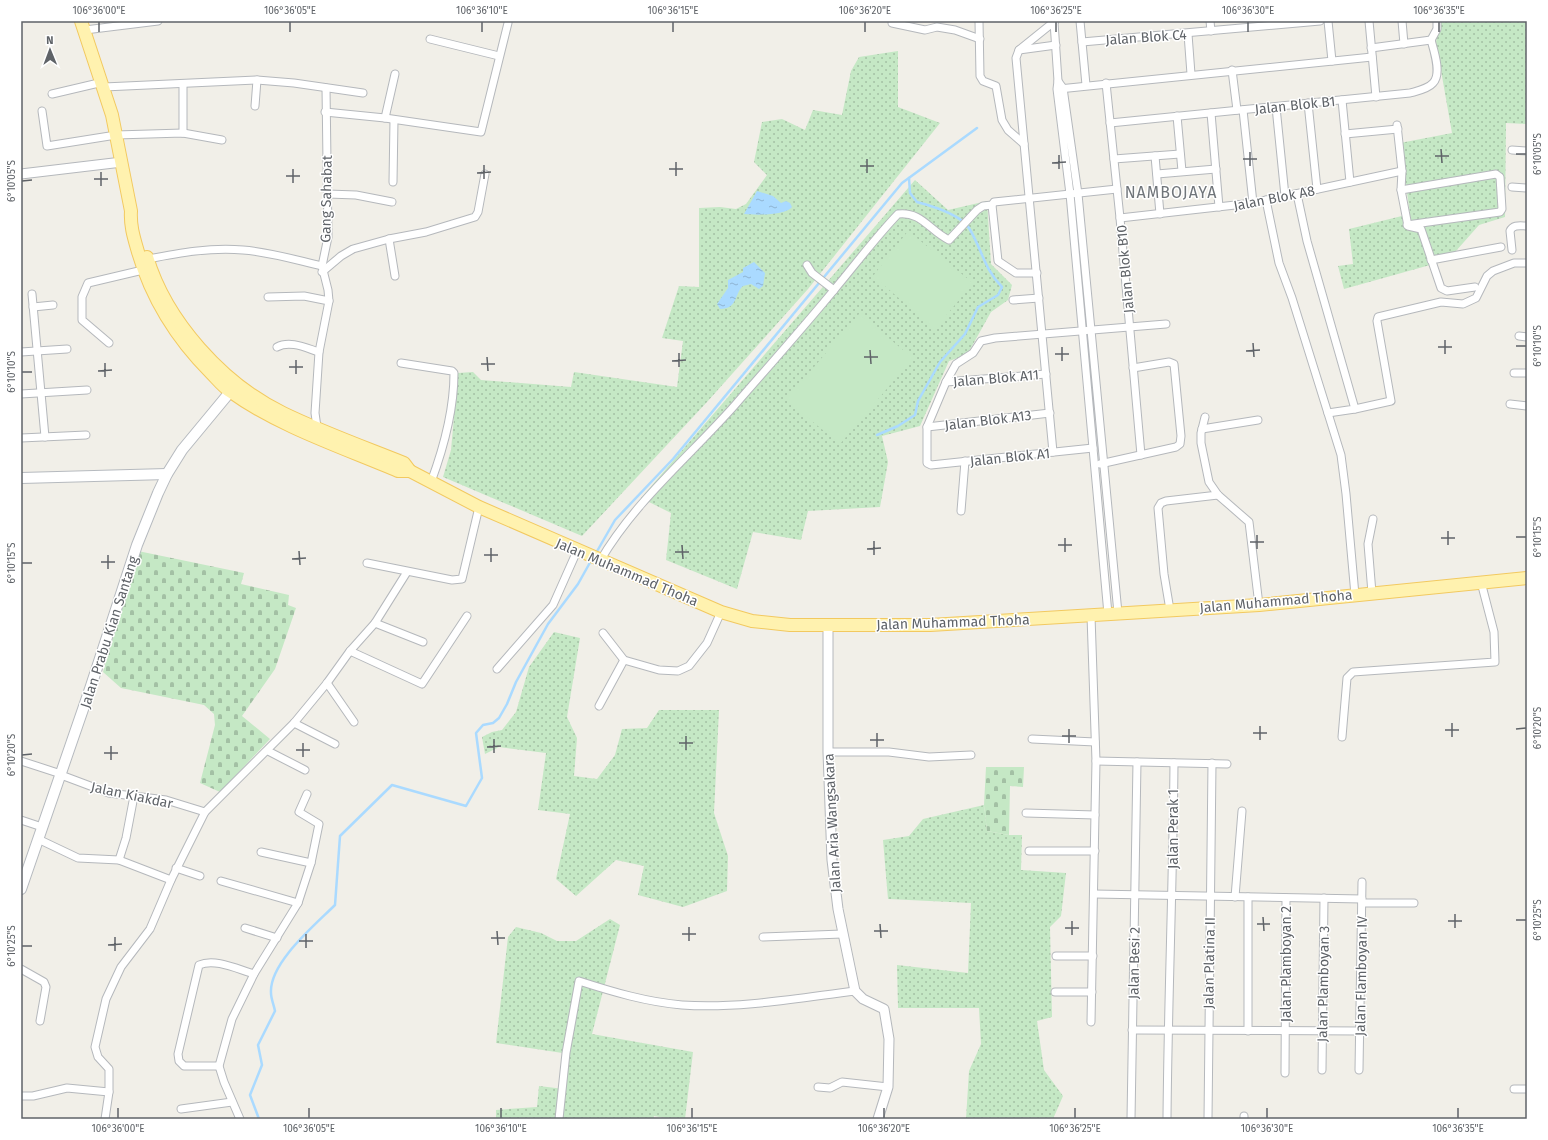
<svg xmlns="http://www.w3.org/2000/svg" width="1548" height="1140" font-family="'Fira Sans',sans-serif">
  <defs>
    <pattern id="grass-dots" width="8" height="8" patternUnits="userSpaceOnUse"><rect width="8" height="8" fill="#c5e8c5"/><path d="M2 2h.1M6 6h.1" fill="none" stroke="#a3c0a4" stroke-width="1.8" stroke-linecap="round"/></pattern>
    <pattern id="cemetery-stones" width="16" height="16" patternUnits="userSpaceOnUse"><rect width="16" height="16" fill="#c5e8c5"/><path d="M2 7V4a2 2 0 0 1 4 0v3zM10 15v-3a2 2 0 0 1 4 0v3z" fill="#a3c0a4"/></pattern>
    <pattern id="water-ripples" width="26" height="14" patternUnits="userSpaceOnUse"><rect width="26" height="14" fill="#aadaff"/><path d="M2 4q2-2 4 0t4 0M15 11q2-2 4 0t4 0" fill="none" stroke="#8eb4d2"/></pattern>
  </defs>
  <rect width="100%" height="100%" fill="#f1efe8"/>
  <g fill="url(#grass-dots)">
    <path d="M1440,21h87v103l-21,-1 -1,94 -26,8 -31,35 -104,29 -6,-23 15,-2 -4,-35 61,-15 -10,-71 52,-10 -16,-91z"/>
    <path d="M898,51v56l42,16 -132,166 -101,113 -125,134 -139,-59 8,-27 7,-77 15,-1 8,8 90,7 3,-15 103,15 6,-46 -21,-3 17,-52 20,1v-79l21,-1 16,2 10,-5 21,-29 -13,-13 8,-40 20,-3 23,11 8,-20 29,5 9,-44 8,-14z"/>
    <path d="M915,180l33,30 39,-9 4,63 21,21 -4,15 -17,12 -24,43 -18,6 -29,65 -38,10 6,26 -8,45 -72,4 -7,29 -48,-8 -16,57 -71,-29 5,-47 -30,-15z"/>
    <path d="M554,632l26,6 -13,79 10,21 -3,38 23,3 18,-24 7,-26 25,-1 12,-18h60l-5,103 14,43 -1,35 -44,16 -45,-12 6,-29 -28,-6 -40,36 -20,-17 14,-65 -32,-4 8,-57 -47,-6 -14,7 -3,-17 10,-5 10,-2 14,-18 13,-45z"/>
    <path d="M984,805l3,26 22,4h13l-1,35 45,3 -5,43 -11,11 2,90 -15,4 7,49 19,26 -10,23h-87l3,-48 12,-27 -2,-36h-81l-1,-43 71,8 3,-70 -83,-4 -5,-59 26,-4 14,-17z"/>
    <path d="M610,919l10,6 -28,109 101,18 -8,67h-14l-17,-3 -1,3h-157v-9l41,-3 2,-21 25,3 5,-35 -73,-11 12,-106 8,-10 25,6 16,8h19z"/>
  </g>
  <g fill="url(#cemetery-stones)">
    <path d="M138,551l106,22 -3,11 48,11 -1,10 8,3 -21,61 -33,47 28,23 -50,53 -20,-9 15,-58 -1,-11 -10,-9 -83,-17 -18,-16z"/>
    <path d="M986,767h38l-1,20 -13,-1 -1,49 -22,-4 -3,-26z"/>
  </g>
  <g fill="#c5e8c5">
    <path d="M908,231l65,52 -38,46 -62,-53z"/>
    <path d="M859,314l54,44 -73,86 -54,-44z"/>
  </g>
  <g fill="url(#water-ripples)">
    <path d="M757,191l16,5 8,7 5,-2 4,2 2,4c-7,9 -37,8 -48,7z"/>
    <path d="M754,262l11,11 -2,13 -4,3 -8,-5 -8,2c-9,8 -5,23 -23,23l-3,-5 11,-16v-8l15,-8v-4z"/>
  </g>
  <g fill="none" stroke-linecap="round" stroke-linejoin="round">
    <g stroke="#aadaff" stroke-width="2.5">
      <path d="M877,435l21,-9 17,-11 3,-14 22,-39 25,-28 13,-27 20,-12 4,-8c-18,-18 -20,-38 -33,-59 -9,-14 -37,-22 -52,-26l-7,-9 -1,-15"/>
      <path d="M596,553l19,-33 58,-61 229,-276 75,-55"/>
      <path d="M259,1119l-9,-24 12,-30 -4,-20 17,-34c-1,-6 -4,-12 -4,-18 -2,-30 44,-68 64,-88l5,-69 52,-51 74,21 16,-28 -6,-45 7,-8 10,-2 6,-5 8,-14 9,-22 32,-58 30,-40 14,-25"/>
    </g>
    <g stroke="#b5b8bc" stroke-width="9">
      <g id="minor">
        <path d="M979,21l1,55 3,5 13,5 6,34 6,10 16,14"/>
        <path d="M1080,21l6,64"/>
        <path d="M1210,21l1,10"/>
        <path d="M1328,21l4,40"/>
        <path d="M1369,21l7,76"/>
        <path d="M1402,21l2,23"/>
        <path d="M1054,22l4,59"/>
        <path d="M892,23l33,7 12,-3 18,3 25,9"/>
        <path d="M85,30l73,-9"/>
        <path d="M1188,34l3,40"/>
        <path d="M430,39l69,17"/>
        <path d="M1431,40l6,-11v-8"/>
        <path d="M1082,42l238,-21"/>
        <path d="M1371,48l60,-8"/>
        <path d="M1019,50l37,-5"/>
        <path d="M1232,70l5,40"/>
        <path d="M1106,83l14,135 21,237"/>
        <path d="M104,87l153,-7 37,3 69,10"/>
        <path d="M1059,89l313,-32"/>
        <path d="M52,94l51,-12"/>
        <path d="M1342,100l8,82"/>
        <path d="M1308,103l9,86"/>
        <path d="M255,106l2,-26"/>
        <path d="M1276,107l9,89"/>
        <path d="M1243,110l10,93"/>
        <path d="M42,111l5,35 69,-11 67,-2 39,7"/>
        <path d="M325,112l60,6 96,14 27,-109"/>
        <path d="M1211,113l8,94"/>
        <path d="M1177,116l5,55"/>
        <path d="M385,118l10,-44"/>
        <path d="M1110,123l300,-30c7,-2 18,-4 23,-10 9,-9 1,-32 -2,-43"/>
        <path d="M1397,125l5,46 -1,19 7,36 13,3 20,59 6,3 28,-4"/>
        <path d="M183,133v-49"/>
        <path d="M1345,134l53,-5"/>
        <path d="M1512,150l15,1"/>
        <path d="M1155,156l5,58"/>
        <path d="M1114,159l66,-5"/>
        <path d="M1157,174l59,-5"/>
        <path d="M393,182l1,-62"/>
        <path d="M1512,187l15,1"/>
        <path d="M1401,190l95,-16 4,3 2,32 -2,3 -93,13"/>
        <path d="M328,194l28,1 36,7"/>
        <path d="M1297,194l10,47 48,168 -27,4"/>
        <path d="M1266,200l13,63 13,35 49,157 5,39 9,101"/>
        <path d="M992,205l6,56 18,12h21"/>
        <path d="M1120,218l133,-15 149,-32"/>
        <path d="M389,239l6,37"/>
        <path d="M1512,250l-2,-19c3,-7 11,-5 17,-5"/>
        <path d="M148,259c31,-6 63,-12 95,-9 27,2 53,10 79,16"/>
        <path d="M1431,260l70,-13"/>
        <path d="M807,265l5,8 22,17"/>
        <path d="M322,272l19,-16 12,-7 36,-10 37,-7 49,-15 3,-5 7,-38"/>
        <path d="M32,294l13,143"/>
        <path d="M268,297l36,-1 25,5"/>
        <path d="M1013,300l26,-2"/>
        <path d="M33,307l20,-2"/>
        <path d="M1519,336l8,1"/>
        <path d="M109,343l-27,-23v-23l6,-14 55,-13"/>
        <path d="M277,347c13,-7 29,1 42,5"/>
        <path d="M21,352l46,-3"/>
        <path d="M401,363l51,8 2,2c0,37 -10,74 -23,109"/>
        <path d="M1514,373h13"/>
        <path d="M946,382l100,-8"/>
        <path d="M21,394l66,-4"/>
        <path d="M1510,404l17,2"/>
        <path d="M1355,409l36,-8 -14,-80 1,-4 63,-15 22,2 13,-6 11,-22 6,-5 21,-8h13"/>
        <path d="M1205,417l-4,16v10l8,39 9,13 31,27 10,83"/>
        <path d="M317,427l-2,-14 4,-61 10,-51 -1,-11 -6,-24 6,-29 -2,-149"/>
        <path d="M927,427l123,-14"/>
        <path d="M1202,429l56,-9"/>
        <path d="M21,438l65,-3"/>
        <path d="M1093,448l-162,17 -4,-2v-36l19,-45 10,-18 17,-11 8,-12 14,-3 171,-14"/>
        <path d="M1053,452l-37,-394 3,-8 36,-29"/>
        <path d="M1100,464l76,-17 4,-3 1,-8 -7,-72 -5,-2 -36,6"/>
        <path d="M961,511l4,-50"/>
        <path d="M600,561c35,-60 89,-104 135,-156 33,-38 67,-76 99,-115 21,-25 41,-52 64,-76 23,-3 32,17 51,26l28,-30 6,-4 9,-1 2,-3 123,-13"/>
        <path d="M367,563l85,17 10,-1 17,-72"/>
        <path d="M1372,593l-4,-49 5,-25"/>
        <path d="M1170,610l-6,-36 -6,-66 3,-5 5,-2 52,-6"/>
        <path d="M1108,614l-38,-420 -13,-105 1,-8 5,7 15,106 40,419"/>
        <path d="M1091,616l5,145 -5,261"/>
        <path d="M375,623l48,19"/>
        <path d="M603,633l21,27 35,10 19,1 11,-5 18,-23 14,-31"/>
        <path d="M350,651l72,33 45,-68"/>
        <path d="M497,669l56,-64 24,-54"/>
        <path d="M327,683l27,39"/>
        <path d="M599,706l25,-46"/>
        <path d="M294,723l41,21"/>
        <path d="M1342,737l5,-59 6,-6 142,-10 -1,-30 -13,-50"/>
        <path d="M1032,739l63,3"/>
        <path d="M268,751l37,19"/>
        <path d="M828,752h61l40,5 42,-2"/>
        <path d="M21,761l40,13"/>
        <path d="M1096,761l131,3"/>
        <path d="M61,775l48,18 57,7 39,12"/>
        <path d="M1026,813l69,2"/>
        <path d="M21,820l21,7"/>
        <path d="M38,839l40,19 41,2 52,20"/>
        <path d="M1029,851h66"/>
        <path d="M261,852l50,11"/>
        <path d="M119,860l7,-22 8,-42"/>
        <path d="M176,868l24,8"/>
        <path d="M221,881l77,22"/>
        <path d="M1094,894l268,5"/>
        <path d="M1235,897l7,-86"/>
        <path d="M1248,897v134"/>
        <path d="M1362,903h52"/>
        <path d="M245,928l32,10"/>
        <path d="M763,937l79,-3"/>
        <path d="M1056,956h37"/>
        <path d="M21,969l23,13 2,5 -6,34"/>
        <path d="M1055,992h37"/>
        <path d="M1132,1030l228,1"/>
        <path d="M219,1066h-35l-5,-5 -1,-7 21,-89c16,-7 38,4 55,9"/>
        <path d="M1322,1070l2,-172"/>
        <path d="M1359,1070l3,-188"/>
        <path d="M1285,1073l1,-175"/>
        <path d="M818,1087l12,1 12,-6 46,5"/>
        <path d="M1514,1089h13"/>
        <path d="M21,1096h12l34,-8 42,4"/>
        <path d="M181,1109l51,-7"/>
        <path d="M1244,1116v3"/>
        <path d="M105,1119l4,-27v-23l-11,-12 -3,-10 11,-48 15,-32 29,-38 21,-49 34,-68 89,-89 33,-40 23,-32 25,-28 32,-51"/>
        <path d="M240,1119l-16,-37 -5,-16 13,-47 22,-45 44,-71 13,-40 8,-39 -20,-12 8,-18"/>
        <path d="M559,1119l7,-66 13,-72c34,11 68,21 103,24 57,4 117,-7 173,-14"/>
        <path d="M1131,1119l6,-357"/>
        <path d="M1167,1119c1,-119 6,-237 7,-356"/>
        <path d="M1208,1119l4,-356"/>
      </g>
    </g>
    <g stroke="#b5b8bc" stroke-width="11">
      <g id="tertiary">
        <path d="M21,174l101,-12"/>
        <path d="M828,625v127l4,108 6,49 17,82 8,8 21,10 5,30 -1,48 -10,32"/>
      </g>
    </g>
    <g stroke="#b6babf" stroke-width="12">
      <g id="secondary">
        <path d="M21,478l146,-4"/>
        <path d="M21,889l70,-203 46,-141 21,-52 9,-19 15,-24 48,-58"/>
      </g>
    </g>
    <g stroke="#f2c960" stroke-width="14">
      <g id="primary">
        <path d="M81,21l31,94 19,96c-1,15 3,27 7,41 14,48 38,86 73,121 6,6 12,14 20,19 47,34 113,56 167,79h12l69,36 242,105 31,9 38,4h140l329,-20 268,-27"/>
        <path d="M147,257c19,64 76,127 136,156 39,19 81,34 121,50l6,8"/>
      </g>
    </g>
    <use href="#minor" stroke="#fff" stroke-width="7"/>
    <use href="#tertiary" stroke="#fff" stroke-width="9"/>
    <use href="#secondary" stroke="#fff" stroke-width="10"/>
    <use href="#primary" stroke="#fff2af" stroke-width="12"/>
  </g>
  <path fill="none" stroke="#5f6368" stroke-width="1.5" d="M99,22v10M290,22v10M482,22v10M673,22v10M865,22v10M1056,22v10M1248,22v10M1439,22v10M1441,149l1,14M1250,152v14M1516,154h10M1059,155v14M1435,156h14M867,159v14M1243,159h14M676,162v14M1052,163l14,-1M484,165v14M860,166h14M293,169v14M669,169h14M101,172v14M477,173l14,-1M286,176h14M94,179h14M22,181l10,-1M1445,340v14M1253,343l1,14M1516,346h10M1062,347v14M1438,347h14M870,350l1,14M1246,351l14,-1M679,353v14M1055,354h14M487,357l1,14M864,357h14M296,360v14M672,361l14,-1M105,363v14M481,364h14M289,367h14M98,371l14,-1M22,372h10M1448,531v14M1257,535v14M1516,537h10M1065,538v14M1441,538h14M874,541v14M1250,542h14M682,545l1,14M1058,545h14M491,548v14M867,549l14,-1M299,551l1,14M675,552h14M108,555v14M484,555h14M292,559l14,-1M101,562h14M22,563h10M1452,723v14M1260,726v14M1069,729v14M1516,729l10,-1M1445,730h14M877,733v14M1253,733h14M686,736v14M1062,736h14M494,739v14M870,740h14M303,743v14M679,743h14M111,746v14M487,747l14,-1M296,750h14M104,753h14M22,755l10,-1M1455,914v14M1263,917l1,14M1516,920h10M1072,921v14M1448,921h14M880,924l1,14M1257,924h13M689,927v14M1065,928h14M497,931l1,14M874,931h14M306,934v14M682,934h14M115,937v14M491,938h14M299,941h14M108,945l14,-1M22,946h10M118,1108v10M309,1108v10M501,1108v10M692,1108v10M884,1108v10M1075,1108v10M1267,1108v10M1458,1108v10"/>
  <g text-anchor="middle" stroke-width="3" stroke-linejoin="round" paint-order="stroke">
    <g font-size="14" fill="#5f6368" stroke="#fff">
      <text transform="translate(1146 37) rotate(-4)" y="5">Jalan Blok C4</text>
      <text transform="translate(1295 105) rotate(-6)" y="5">Jalan Blok B1</text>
      <text transform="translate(1274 198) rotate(-11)" y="5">Jalan Blok A8</text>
      <text transform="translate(326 199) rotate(-89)" y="5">Gang Sahabat</text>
      <text transform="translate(1125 269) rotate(-95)" y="5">Jalan Blok B10</text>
      <text transform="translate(996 378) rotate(-5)" y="5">Jalan Blok A11</text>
      <text transform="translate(988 420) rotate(-7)" y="5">Jalan Blok A13</text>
      <text transform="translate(1010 457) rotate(-6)" y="5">Jalan Blok A1</text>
      <text transform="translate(627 572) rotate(23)" y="5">Jalan Muhammad Thoha</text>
      <text transform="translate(1276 601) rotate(-5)" y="5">Jalan Muhammad Thoha</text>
      <text transform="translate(953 622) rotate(-2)" y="5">Jalan Muhammad Thoha</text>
      <text transform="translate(109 632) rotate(-72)" y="5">Jalan Prabu Kian Santang</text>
      <text transform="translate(132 795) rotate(12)" y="5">Jalan Kiakdar</text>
      <text transform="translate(832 823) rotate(-93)" y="5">Jalan Aria Wangsakara</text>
      <text transform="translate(1173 829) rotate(-90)" y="5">Jalan Perak 1</text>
      <text transform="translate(1134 963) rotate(-89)" y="5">Jalan Besi 2</text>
      <text transform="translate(1209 963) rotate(-89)" y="5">Jalan Platina II</text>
      <text transform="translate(1286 964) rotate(-90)" y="5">Jalan Plamboyan 2</text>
      <text transform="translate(1361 976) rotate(-89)" y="5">Jalan Flamboyan IV</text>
      <text transform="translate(1323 984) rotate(-89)" y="5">Jalan Plamboyan 3</text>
    </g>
    <g font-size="16" letter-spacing="1" fill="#70757a" stroke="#fff">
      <text x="1171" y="198">NAMBOJAYA</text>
    </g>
  </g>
  <rect width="1548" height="1140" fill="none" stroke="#ffffff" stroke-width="44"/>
  <g transform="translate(50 50) rotate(359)" stroke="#ffffff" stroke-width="3" paint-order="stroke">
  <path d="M0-3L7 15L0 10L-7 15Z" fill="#5f6368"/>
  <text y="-6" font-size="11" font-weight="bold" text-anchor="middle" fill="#5f6368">N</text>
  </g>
  <rect x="22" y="22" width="1504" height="1096" fill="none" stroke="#5f6368" stroke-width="1.5"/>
  <g font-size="10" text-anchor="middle" fill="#5f6368">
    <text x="99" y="14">106°36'00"E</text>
    <text x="290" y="14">106°36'05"E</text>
    <text x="482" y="14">106°36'10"E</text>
    <text x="673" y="14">106°36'15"E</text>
    <text x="865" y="14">106°36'20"E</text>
    <text x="1056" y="14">106°36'25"E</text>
    <text x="1248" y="14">106°36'30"E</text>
    <text x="1439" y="14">106°36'35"E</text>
    <text transform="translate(1537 154) rotate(-90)" y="4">6°10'05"S</text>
    <text transform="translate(11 181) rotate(-90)" y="4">6°10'05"S</text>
    <text transform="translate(1537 346) rotate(-90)" y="4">6°10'10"S</text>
    <text transform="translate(11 372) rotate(-90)" y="4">6°10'10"S</text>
    <text transform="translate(1537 537) rotate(-90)" y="4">6°10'15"S</text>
    <text transform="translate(11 563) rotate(-90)" y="4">6°10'15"S</text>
    <text transform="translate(1537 728) rotate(-90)" y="4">6°10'20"S</text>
    <text transform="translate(11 755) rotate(-90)" y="4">6°10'20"S</text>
    <text transform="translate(1537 920) rotate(-90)" y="4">6°10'25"S</text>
    <text transform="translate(11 946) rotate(-90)" y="4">6°10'25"S</text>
    <text x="118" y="1132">106°36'00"E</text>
    <text x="309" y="1132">106°36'05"E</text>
    <text x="501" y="1132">106°36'10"E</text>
    <text x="692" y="1132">106°36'15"E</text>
    <text x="884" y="1132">106°36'20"E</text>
    <text x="1075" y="1132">106°36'25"E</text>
    <text x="1267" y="1132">106°36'30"E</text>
    <text x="1458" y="1132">106°36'35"E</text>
  </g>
</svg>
